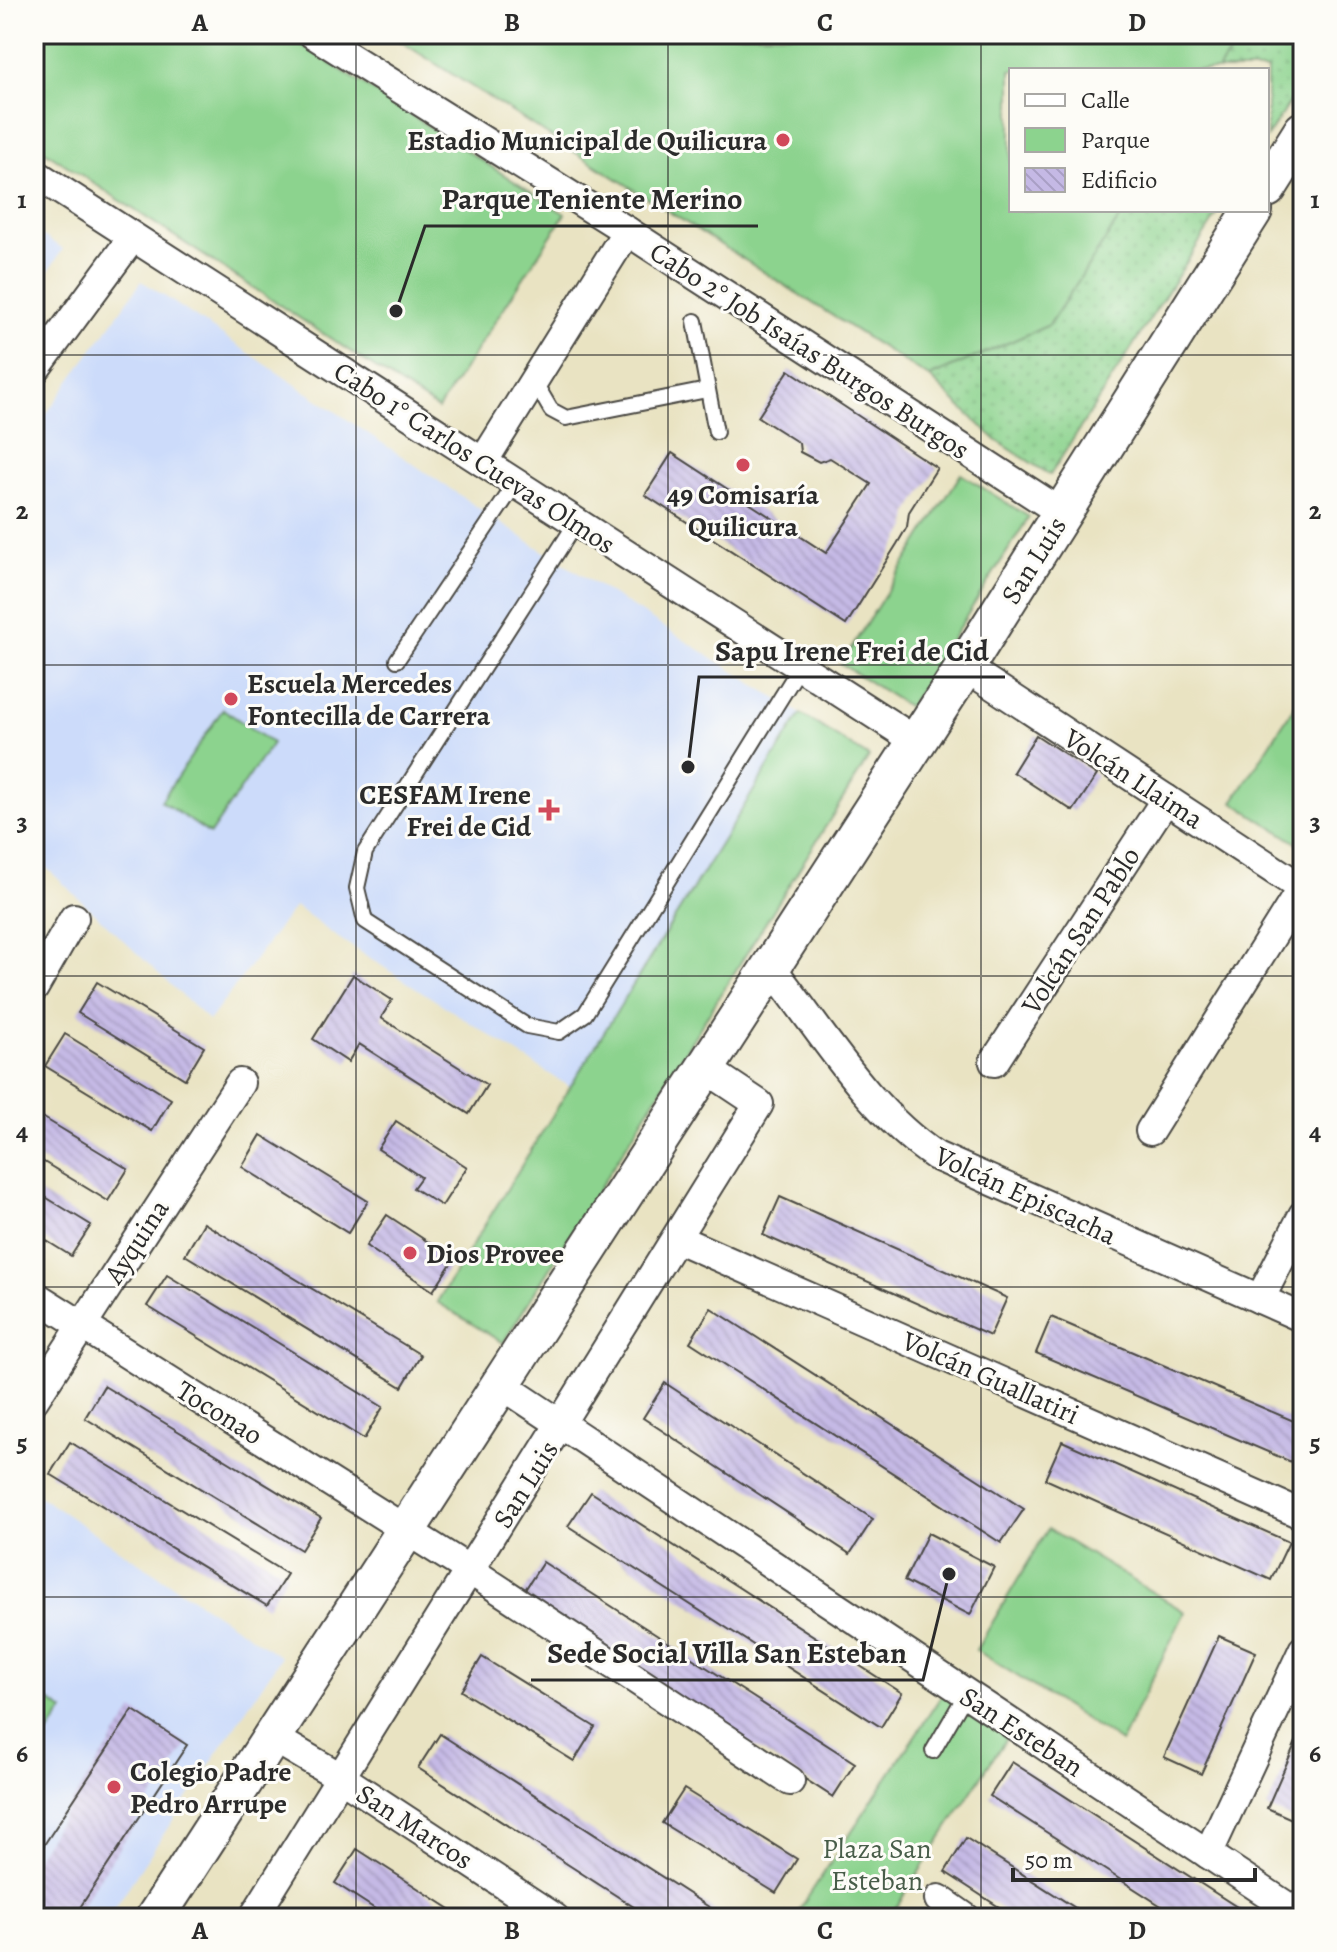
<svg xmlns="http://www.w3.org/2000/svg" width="1337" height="1952" font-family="Alegreya,serif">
  <defs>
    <pattern id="grass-dots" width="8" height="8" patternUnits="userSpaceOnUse" patternTransform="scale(2)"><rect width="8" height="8" fill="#8cd38e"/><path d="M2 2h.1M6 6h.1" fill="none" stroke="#79b57b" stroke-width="1.8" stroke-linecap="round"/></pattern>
    <pattern id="building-back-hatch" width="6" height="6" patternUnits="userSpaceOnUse" patternTransform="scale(2)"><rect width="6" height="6" fill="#c5b9e5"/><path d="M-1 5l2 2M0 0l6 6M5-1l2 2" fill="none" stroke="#a99fc5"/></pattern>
  </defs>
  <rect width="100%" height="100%" fill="#fdfcf7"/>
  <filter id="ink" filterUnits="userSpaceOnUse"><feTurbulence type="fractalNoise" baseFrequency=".0125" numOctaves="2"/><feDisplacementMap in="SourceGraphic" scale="16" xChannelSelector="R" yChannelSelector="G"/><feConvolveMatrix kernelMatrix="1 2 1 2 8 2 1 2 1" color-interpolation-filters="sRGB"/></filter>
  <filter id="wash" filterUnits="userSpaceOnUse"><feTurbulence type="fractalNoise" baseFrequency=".006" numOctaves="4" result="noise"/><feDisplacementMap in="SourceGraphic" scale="32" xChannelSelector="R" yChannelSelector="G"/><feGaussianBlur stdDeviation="1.8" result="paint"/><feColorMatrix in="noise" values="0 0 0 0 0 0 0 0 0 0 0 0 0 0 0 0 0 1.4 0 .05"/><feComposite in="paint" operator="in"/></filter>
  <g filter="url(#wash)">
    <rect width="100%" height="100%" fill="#e9e3c2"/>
    <g fill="#ccdbfa">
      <path d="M34,230l29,19 -29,44z"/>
      <path d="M142,281l387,261 272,172 -231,373 -236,-152 -39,-29 -86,115 -175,-165v-425z"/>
      <path d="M34,1493l247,164 -173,261h-74z"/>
    </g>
    <g fill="url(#grass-dots)" stroke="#5c7f5c" stroke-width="2">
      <path d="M1242,34h61v47l-36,56v-67h-49z"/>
      <path d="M1125,210h95l-170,265 -54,-35 -67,-63 120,-52z"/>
    </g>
    <g fill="#8cd38e" stroke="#5c7f5c" stroke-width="2">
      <path d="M34,34h251l280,180 -127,195 -404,-265z"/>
      <path d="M389,34h853l-24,36h-207v140h114l-76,115 -120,52z"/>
      <path d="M961,474l68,43 -120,190 -68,-43z"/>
      <path d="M1303,693v154l-70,-45z"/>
      <path d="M223,709l49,34 -62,91 -49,-33z"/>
      <path d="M801,714l68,43 -366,586 -66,-41z"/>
      <path d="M1048,1529l137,83 -64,130 -145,-92z"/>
      <path d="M34,1690l30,21 -30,43z"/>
      <path d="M944,1692l63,45 -118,181h-95z"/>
    </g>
    <g id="blocks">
      <g fill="url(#building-back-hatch)">
        <path d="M789,370l148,98 -28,44 -2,15 -10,17 -51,81 -201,-130 27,-42 154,100 45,-69 -41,-26 -11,4 -19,-10 -1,-9 -41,-26z"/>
        <path d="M1036,735l61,40 -24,36 -60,-39z"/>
        <path d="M353,975l39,25 -11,18 106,67 -18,29 -110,-70 -11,18 -35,-23z"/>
        <path d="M97,982l107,65 -19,32 -107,-66z"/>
        <path d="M65,1034l106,65 -19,32 -107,-65z"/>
        <path d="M34,1112l94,57 -20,32 -74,-45z"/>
        <path d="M396,1121l71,46 -25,39 -29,-18 8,-11 -43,-28z"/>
        <path d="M261,1135l107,66 -20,32 -106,-66z"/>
        <path d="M34,1190l57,35 -20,31 -37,-23z"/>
        <path d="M780,1197l227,101 -17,38 -227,-101z"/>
        <path d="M387,1215l67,44 -21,32 -67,-45z"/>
        <path d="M204,1223l217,132 -19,32 -217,-132z"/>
        <path d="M167,1275l216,132 -19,32 -217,-133z"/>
        <path d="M711,1308l313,201 -23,34 -311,-201z"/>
        <path d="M1051,1317l252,108v42l-267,-114z"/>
        <path d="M665,1383l208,136 -23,35 -207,-136z"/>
        <path d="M104,1386l217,132 -20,32 -216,-132z"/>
        <path d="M1062,1441l227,101 -18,38 -226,-101z"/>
        <path d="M70,1442l217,132 -20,32 -217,-132z"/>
        <path d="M591,1492l311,201 -21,34 -313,-201z"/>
        <path d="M928,1533l66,34 -24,48 -66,-34z"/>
        <path d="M543,1562l312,201 -22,34 -312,-201z"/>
        <path d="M1219,1636l37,16 -55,122 -37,-17z"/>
        <path d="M482,1657l113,70 -21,34 -113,-70z"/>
        <path d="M133,1710l54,35 -114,173h-39v-58z"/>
        <path d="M1303,1726v98l-36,-16z"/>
        <path d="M440,1734l286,184h-75l-233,-150z"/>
        <path d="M1012,1762l242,156h-74l-190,-122z"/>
        <path d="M684,1789l113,70 -21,34 -114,-70z"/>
        <path d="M966,1838l125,80h-75l-71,-46z"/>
        <path d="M357,1849l107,69h-75l-54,-35z"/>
      </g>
    </g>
  </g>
  <g filter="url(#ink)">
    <use href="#blocks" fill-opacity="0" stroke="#484742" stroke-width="2"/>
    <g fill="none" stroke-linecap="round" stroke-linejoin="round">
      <g stroke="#484742" stroke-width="18">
        <g id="lane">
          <path d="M695,321l21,111"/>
          <path d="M534,381l17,29 15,8 141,-28"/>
          <path d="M576,523l-211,329 -8,36 8,33 162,105 32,6 26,-18 215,-347"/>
          <path d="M397,660l119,-177"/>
          <path d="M933,1751l33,-57"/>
        </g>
      </g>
      <g stroke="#484742" stroke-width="32">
        <g id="street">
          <path d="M313,34l314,197 435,282"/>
          <path d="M34,173l882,568"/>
          <path d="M34,371l98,-133"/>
          <path d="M483,462l144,-231"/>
          <path d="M965,667l338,222"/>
          <path d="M770,966c51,64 97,144 166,190l367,162"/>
          <path d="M34,988l40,-70"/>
          <path d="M994,1062l172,-263"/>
          <path d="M1150,1131l152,-243"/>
          <path d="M678,1239l625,276"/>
          <path d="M34,1295l437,276 319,210"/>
          <path d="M1260,1299l43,-84"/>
          <path d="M502,1385l801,532"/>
          <path d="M34,1400l206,-317"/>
          <path d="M272,1737l70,41 213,140"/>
          <path d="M1208,1854l95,-204"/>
          <path d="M939,1899l27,19"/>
          <path d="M253,1918l506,-814 -54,-36"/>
        </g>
      </g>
      <g stroke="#484742" stroke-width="42">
        <g id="secondary">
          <path d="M1267,188l36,-57"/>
          <path d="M155,1918l810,-1251 288,-457"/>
        </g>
      </g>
      <use href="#lane" stroke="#fff" stroke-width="14"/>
      <use href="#street" stroke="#fff" stroke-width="28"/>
      <use href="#secondary" stroke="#fff" stroke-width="38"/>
    </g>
  </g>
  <path fill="none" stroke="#2b2b2b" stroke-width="2" stroke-opacity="0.55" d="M356,34v1884M668,34v1884M981,34v1884M34,355h1269M34,665h1269M34,976h1269M34,1287h1269M34,1597h1269"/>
  <g fill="#d1495b" stroke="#fdfcf7" stroke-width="3">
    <circle cx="783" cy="140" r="8"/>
    <circle cx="743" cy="465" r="8"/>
    <circle cx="231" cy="699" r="8"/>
    <path d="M545 798h8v8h8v8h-8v8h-8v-8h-8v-8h8z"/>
    <circle cx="410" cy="1253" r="8"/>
    <circle cx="114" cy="1787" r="8"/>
  </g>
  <g text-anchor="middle" stroke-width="6" stroke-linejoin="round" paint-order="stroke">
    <g font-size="28" font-weight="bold" fill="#2b2b2b" stroke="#fdfcf7" text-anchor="start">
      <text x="767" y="150" text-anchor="end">Estadio Municipal de Quilicura</text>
      <text x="743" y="504" text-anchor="middle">49 Comisaría<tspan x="743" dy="32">Quilicura</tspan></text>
      <text x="247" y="693">Escuela Mercedes<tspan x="247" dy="32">Fontecilla de Carrera</tspan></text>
      <text x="531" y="804" text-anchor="end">CESFAM Irene<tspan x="531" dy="32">Frei de Cid</tspan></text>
      <text x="426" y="1263">Dios Provee</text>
      <text x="130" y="1781">Colegio Padre<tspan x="130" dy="32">Pedro Arrupe</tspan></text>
    </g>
    <g font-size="28" fill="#2b2b2b" stroke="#fdfcf7">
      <text transform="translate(810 350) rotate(33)" y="10">Cabo 2° Job Isaías Burgos Burgos</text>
      <text transform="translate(475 457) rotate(33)" y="10">Cabo 1° Carlos Cuevas Olmos</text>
      <text transform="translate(1033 560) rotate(-58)" y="10">San Luis</text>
      <text transform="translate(1134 778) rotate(33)" y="10">Volcán Llaima</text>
      <text transform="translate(1080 930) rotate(-57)" y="10">Volcán San Pablo</text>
      <text transform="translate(1026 1195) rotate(25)" y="10">Volcán Episcacha</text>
      <text transform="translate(136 1241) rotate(-57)" y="10">Ayquina</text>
      <text transform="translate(991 1377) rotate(24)" y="10">Volcán Guallatiri</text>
      <text transform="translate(220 1412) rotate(32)" y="10">Toconao</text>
      <text transform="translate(525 1484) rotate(-58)" y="10">San Luis</text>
      <text transform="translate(1022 1731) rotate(33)" y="10">San Esteban</text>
      <text transform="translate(415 1826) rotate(33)" y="10">San Marcos</text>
    </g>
    <g font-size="28" fill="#485d49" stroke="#fdfcf7">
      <text x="877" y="1858">Plaza San<tspan x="877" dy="32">Esteban</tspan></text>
    </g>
  </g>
  <path fill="none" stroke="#2b2b2b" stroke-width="3" d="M396 311L425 226H758M688 767L699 677H1005M949 1574L923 1680H531"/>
  <g fill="#2b2b2b" stroke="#fdfcf7" stroke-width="3">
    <circle cx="396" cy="311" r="8"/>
    <circle cx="688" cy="767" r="8"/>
    <circle cx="949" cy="1574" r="8"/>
  </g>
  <g font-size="30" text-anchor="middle" font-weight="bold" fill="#2b2b2b" stroke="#fdfcf7" stroke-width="6" stroke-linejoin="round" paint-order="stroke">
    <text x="592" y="209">Parque Teniente Merino</text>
    <text x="852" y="661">Sapu Irene Frei de Cid</text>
    <text x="727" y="1663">Sede Social Villa San Esteban</text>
  </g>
  <rect width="1337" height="1952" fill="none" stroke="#fdfcf7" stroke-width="88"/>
  <rect x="1009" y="68" width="260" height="144" fill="#fdfcf7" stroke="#a9a8a5" stroke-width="2"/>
  <rect x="1025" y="94" width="40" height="12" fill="#ffffff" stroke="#a9a8a5" stroke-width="2"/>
  <text x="1081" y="108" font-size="24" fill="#2b2b2b">Calle</text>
  <rect x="1025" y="128" width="40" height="24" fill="#8cd38e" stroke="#a9a8a5" stroke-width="2"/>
  <text x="1081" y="148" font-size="24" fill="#2b2b2b">Parque</text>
  <rect x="1025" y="168" width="40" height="24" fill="url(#building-back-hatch)" stroke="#a9a8a5" stroke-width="2"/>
  <text x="1081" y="188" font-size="24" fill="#2b2b2b">Edificio</text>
  <path d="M1013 1868v12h242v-12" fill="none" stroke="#2b2b2b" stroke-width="4"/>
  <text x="1025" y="1868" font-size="24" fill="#2b2b2b" stroke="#fdfcf7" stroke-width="6" paint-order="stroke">50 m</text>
  <rect x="44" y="44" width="1249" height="1864" fill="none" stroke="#2b2b2b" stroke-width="3"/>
  <g font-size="26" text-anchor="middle" font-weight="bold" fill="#2b2b2b">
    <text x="200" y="31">A</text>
    <text x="512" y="31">B</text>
    <text x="825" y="31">C</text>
    <text x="1137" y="31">D</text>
    <text x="22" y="208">1</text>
    <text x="1315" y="208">1</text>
    <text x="22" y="519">2</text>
    <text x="1315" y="519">2</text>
    <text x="22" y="830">3</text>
    <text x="1315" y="830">3</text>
    <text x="22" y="1140">4</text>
    <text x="1315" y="1140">4</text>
    <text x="22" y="1451">5</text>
    <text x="1315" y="1451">5</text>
    <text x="22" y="1762">6</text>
    <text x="1315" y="1762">6</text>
    <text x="200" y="1939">A</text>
    <text x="512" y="1939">B</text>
    <text x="825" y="1939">C</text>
    <text x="1137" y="1939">D</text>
  </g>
</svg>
